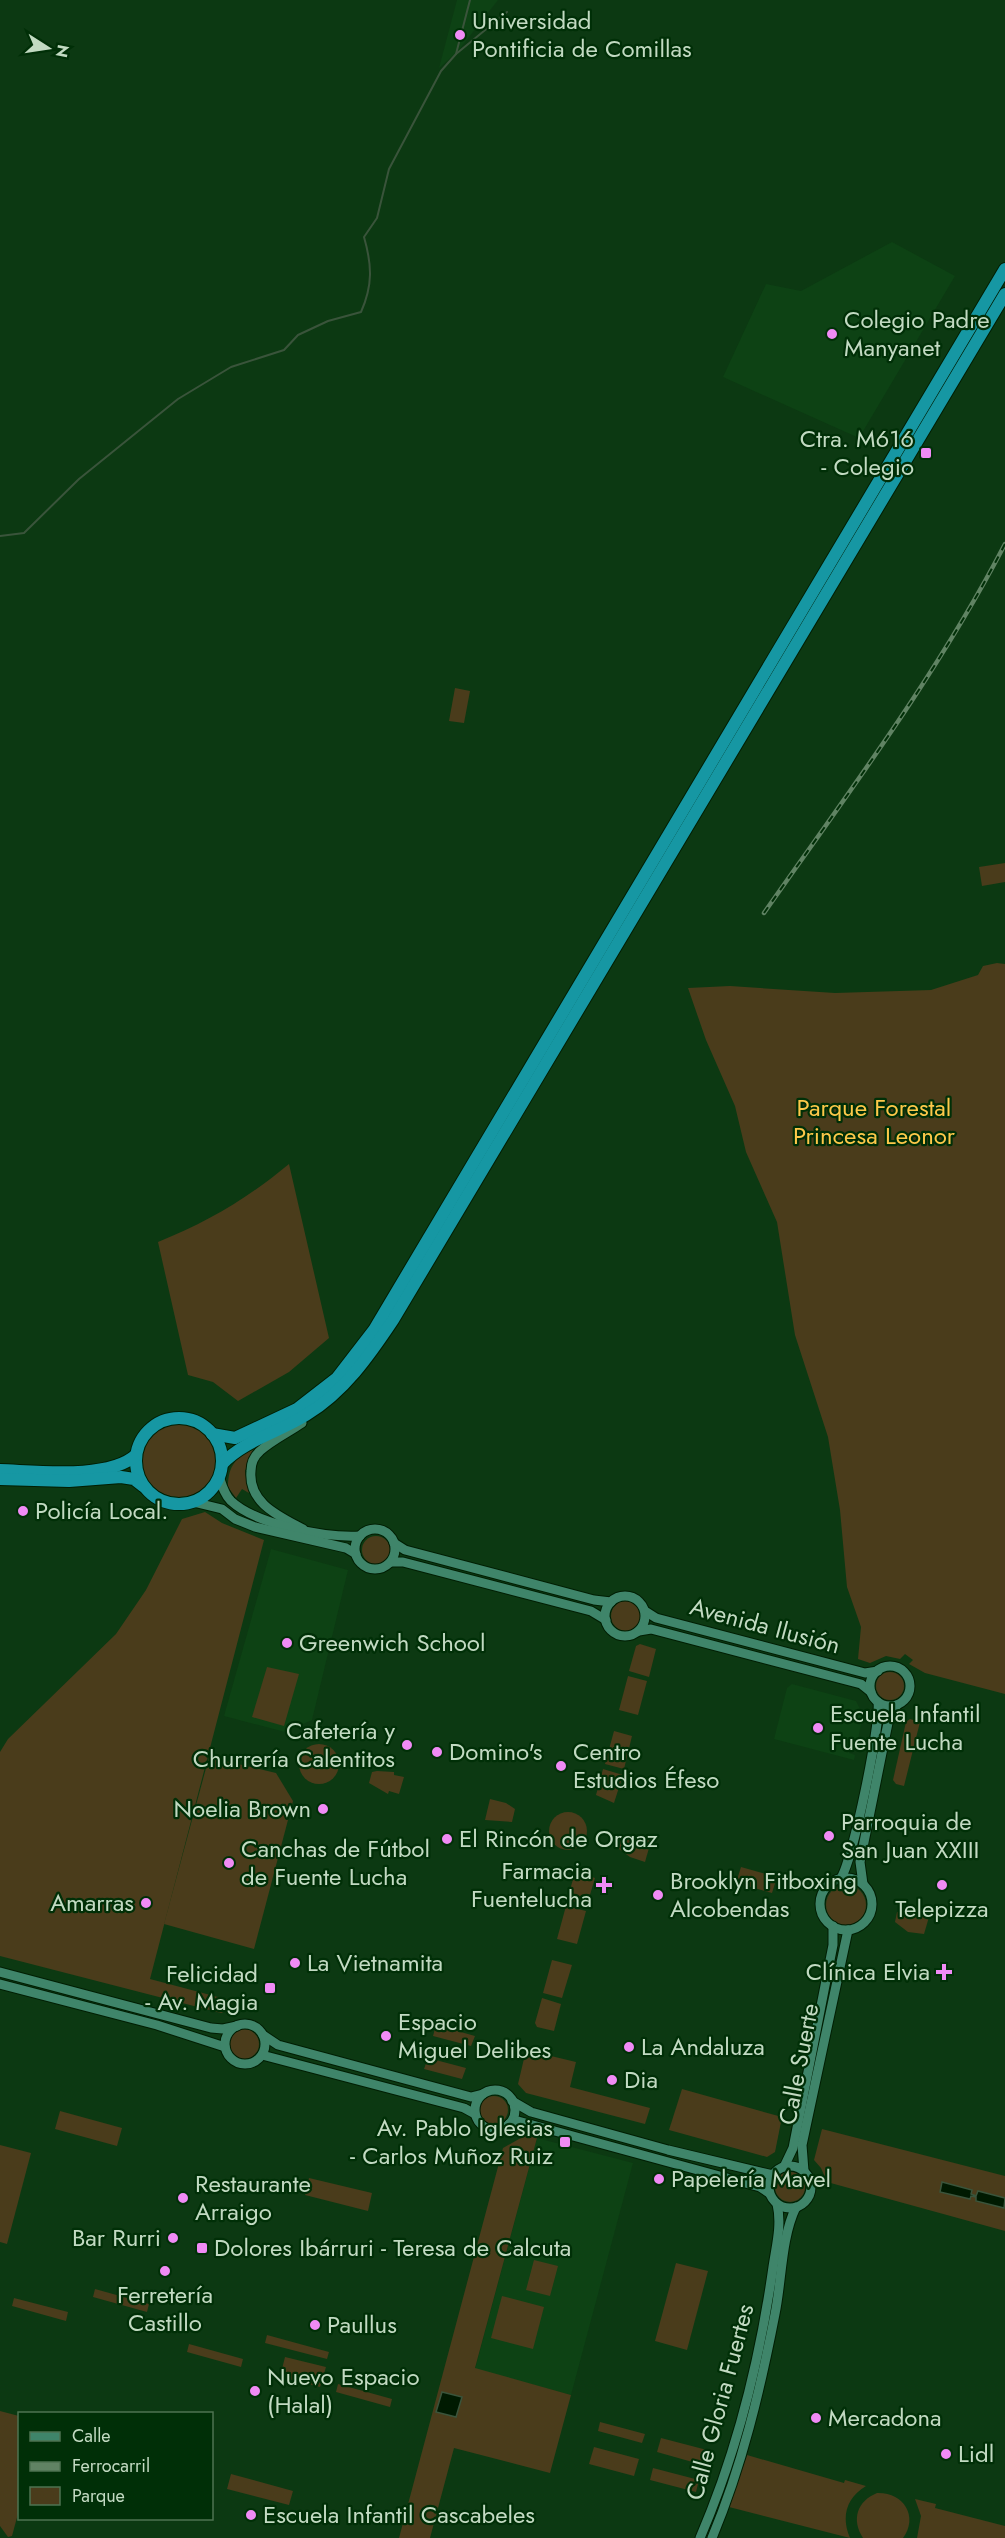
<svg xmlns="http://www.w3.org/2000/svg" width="1005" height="2538" font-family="Jost,sans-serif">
  <rect width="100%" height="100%" fill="#0c3912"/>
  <g fill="#0d4214">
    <path d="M457,0h41l-40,51 -19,17z"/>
    <path d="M892,242l63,34 -96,162 -136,-61 43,-93 35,7z"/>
    <path d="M271,1549l77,21 -36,150 -27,12 -61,-16z"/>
    <path d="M792,1684l64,17 7,14 -7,34h-6l-1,4 6,2 -1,5 -80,-21 13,-51z"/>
    <path d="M537,2138l96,25 -62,232 -96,-26z"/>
  </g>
  <g fill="#4a3c1b">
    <path d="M455,688l15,3 -6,32 -15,-2z"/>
    <path d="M1005,863v19l-23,4 -3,-19z"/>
    <path d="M997,963l8,1v730l-80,-21 -16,-9 4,-4 -8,-6 -5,5 -14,-3 -16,7 -12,-4 3,-32 -14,-40 -7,-77 -12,-73 -33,-102 -18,-113 -31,-70 -11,-46 -29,-66 -18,-52 42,-2 105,7 96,-3 47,-15 5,-9z"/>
    <path d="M289,1164l40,174 -40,34 -51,29 -25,-19 -25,-7 -30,-133c50,-20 90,-44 131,-78z"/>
    <circle cx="179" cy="1460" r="37"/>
    <path d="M253,1450l-8,21 4,22 -7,-4 -6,9 -8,-11c0,-20 7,-30 25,-37z"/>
    <path d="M205,1512l17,11 42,17 -114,439 83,22 -4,9 -8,3 -221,-57v-204l8,-13 108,-105 30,-44 36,-71z"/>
    <circle cx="376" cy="1550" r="14"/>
    <circle cx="626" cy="1616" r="15"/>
    <path d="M640,1644l16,5 -7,28 -20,-6 7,-25z"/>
    <path d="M267,1667l32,7 -15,52 -32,-9z"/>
    <circle cx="890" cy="1686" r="14"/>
    <path d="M628,1676l19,5 -9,34 -19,-5z"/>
    <path d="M910,1719l10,3 -16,64 -8,-2 -3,-4 13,-58z"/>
    <path d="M614,1731l18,5 -8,33 -19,-5z"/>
    <circle cx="319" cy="1764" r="20"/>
    <path d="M209,1757l67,16 17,28 -39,148 -90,-25z"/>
    <path d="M603,1769l20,6 -9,28 -18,-8z"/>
    <path d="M377,1771l17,1v3l10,2 -5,17 -10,-3 -1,3 -19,-11 3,-11z"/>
    <path d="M490,1799l16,4 9,6 -3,13 -27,-2z"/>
    <circle cx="568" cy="1831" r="19"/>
    <path d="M634,1837l17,4 -6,21 -15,-5 -11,-8 2,-10z"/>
    <path d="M741,1867l36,10 -5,16 -36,-10z"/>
    <path d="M579,1873l16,5 -8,27 -20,-5 7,-24z"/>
    <circle cx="846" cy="1905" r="20"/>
    <path d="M566,1906l20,5 -9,33 -20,-5z"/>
    <path d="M906,1910l23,7 -5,17 -16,-2 -13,-10 2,-10z"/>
    <path d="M552,1960l20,5 -10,33 -19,-5z"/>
    <path d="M542,1998l19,6 -7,27 -17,-4 -2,-4z"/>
    <path d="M436,2025l39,11 -4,10 -38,-10z"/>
    <circle cx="244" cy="2044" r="15"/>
    <path d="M526,2050l50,12 -6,25 80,21 -5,16 -119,-31 -8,-9z"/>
    <path d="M428,2058l38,10 -4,11 -38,-10z"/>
    <path d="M682,2089l100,28 -7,35 -8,5 -98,-27z"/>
    <circle cx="494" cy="2110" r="14"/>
    <path d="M60,2111l62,17 -5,18 -62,-17z"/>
    <path d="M822,2129l183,47v55l-178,-49 -6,-14 -7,-8z"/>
    <path d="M526,2135l11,3 -62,230 96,27 -21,78 -96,-25 -24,90h-31l104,-390z"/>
    <path d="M0,2145l31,8 -24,91 -7,-2z"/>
    <circle cx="790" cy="2187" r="15"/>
    <path d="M309,2178l63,15 -4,18 -63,-16z"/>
    <path d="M534,2260l24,6 -8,30 -24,-6z"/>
    <path d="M676,2263l32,8 -21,79 -32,-9z"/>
    <path d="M95,2289l54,15 -2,8 -54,-15z"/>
    <path d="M502,2296l42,11 -11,42 -42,-11z"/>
    <path d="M14,2298l54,14 -2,9 -54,-15z"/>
    <path d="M267,2335l62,17 -2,7 -62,-16z"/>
    <path d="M189,2344l54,15 -2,8 -54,-15z"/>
    <path d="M285,2357l41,10 -6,20 -40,-10z"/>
    <path d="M338,2384l54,15 -2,8 -54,-15z"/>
    <path d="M0,2411l19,5v94l-7,26 -4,1 -8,-11z"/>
    <path d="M600,2422l45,12 -3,9 -44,-12z"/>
    <path d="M661,2438l46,12 -4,15 -46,-13z"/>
    <path d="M594,2447l45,12 -5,17 -45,-12z"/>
    <path d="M747,2455l97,28 1,-3 21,6c-20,12 -25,31 -16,52l-121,-31z"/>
    <path d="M653,2468l46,12 -3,12 -46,-12z"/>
    <path d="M231,2474l62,17 -4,14 -62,-16z"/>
    <path d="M877,2493c26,-1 42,23 26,45h-40c-12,-18 -6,-37 14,-45z"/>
    <path d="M915,2499l21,5 -1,4 70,18v12h-88l4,-22z"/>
  </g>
  <g fill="#001a01" stroke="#3a543b" stroke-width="1.5">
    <path d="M942,2182l30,8 -1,4 5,2 2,-5 27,7 -1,10 -28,-7v-4l-5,-1 -1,3 -30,-7z"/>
    <path d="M442,2392l20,5 -6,20 -20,-5z"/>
  </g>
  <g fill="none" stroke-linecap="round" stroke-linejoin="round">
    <g stroke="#3a543b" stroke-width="2">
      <path d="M456,54l51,-42"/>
      <path d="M0,536l24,-3 55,-54 99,-80 53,-32 53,-17 14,-15 30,-14 33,-9c12,-27 11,-47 3,-75l13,-19 12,-49 52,-98 15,-17 14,-54"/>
    </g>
    <g stroke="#001e03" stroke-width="11">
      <g id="secondary">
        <path d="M302,1423c-13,9 -30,17 -42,28 -7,6 -9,12 -9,20 -3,32 28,45 52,58"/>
        <path d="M219,1476c3,9 5,18 12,25 26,24 95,37 129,35"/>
        <path d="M193,1502l29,7 13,10 20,8 91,21 10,6"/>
        <circle cx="375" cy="1549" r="20"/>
        <path d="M394,1543l11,7 189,50 17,2"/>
        <path d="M391,1562h12l188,49 15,9"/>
        <circle cx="625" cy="1616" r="20"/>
        <path d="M645,1611l11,7 209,55 13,-2"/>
        <path d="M639,1631l12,-2 210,55 10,8"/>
        <circle cx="890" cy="1686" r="20"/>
        <path d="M841,1878c12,-19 40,-155 37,-176"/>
        <circle cx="846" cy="1904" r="26"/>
        <path d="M863,1884l-3,-22 29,-144 8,-13"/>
        <path d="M0,1972l211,56 12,1 14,-3"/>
        <path d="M0,1984l157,41 68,22"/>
        <circle cx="245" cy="2044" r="20"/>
        <path d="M263,2035l15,10 193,52 12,-3"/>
        <path d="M262,2055l202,53 11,6"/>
        <circle cx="495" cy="2110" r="20"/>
        <path d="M512,2101l19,11 137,38 105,25"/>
        <path d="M509,2124l9,-3 242,66 9,6"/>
        <circle cx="790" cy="2187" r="21"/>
        <path d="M784,2167l9,-19 40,-203v-19"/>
        <path d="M804,2171l-2,-26 46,-215"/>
        <path d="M700,2538c37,-86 60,-179 73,-271 3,-21 9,-42 4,-63"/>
        <path d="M712,2538c30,-72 48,-147 63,-224 7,-34 6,-76 21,-107"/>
      </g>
    </g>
    <g stroke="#001e03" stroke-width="14">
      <g id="highway">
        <circle cx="179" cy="1461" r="43"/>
        <path d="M212,1434l23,4 62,-29 40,-31 37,-48 631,-1061"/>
        <path d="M222,1464c23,-24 55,-31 84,-49 38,-23 63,-59 87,-95l612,-1026"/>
        <path d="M0,1470c35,1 109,10 136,-15"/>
        <path d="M0,1479l69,2 52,-4 13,2 9,7"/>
      </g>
    </g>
    <use href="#secondary" stroke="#3f856a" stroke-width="9"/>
    <use href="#highway" stroke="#1697a3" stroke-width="12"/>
    <g stroke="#608363" stroke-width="4.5">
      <path id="rail" d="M764,913c84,-120 173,-238 241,-369"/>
    </g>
    <use href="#rail" stroke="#002f07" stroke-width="2" stroke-dasharray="7" stroke-linecap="butt"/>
  </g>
  <g fill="#f08bf5" stroke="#002f07" stroke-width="2">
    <circle cx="460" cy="35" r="6"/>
    <circle cx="832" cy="334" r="6"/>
    <rect x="920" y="447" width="12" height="12" rx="3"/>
    <circle cx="23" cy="1511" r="6"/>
    <circle cx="287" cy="1643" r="6"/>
    <circle cx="818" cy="1728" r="6"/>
    <circle cx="407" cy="1745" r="6"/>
    <circle cx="437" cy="1752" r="6"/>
    <circle cx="561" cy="1766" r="6"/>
    <circle cx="323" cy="1809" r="6"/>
    <circle cx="829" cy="1836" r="6"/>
    <circle cx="447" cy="1839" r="6"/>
    <circle cx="229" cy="1863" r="6"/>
    <path d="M601 1876h6v6h6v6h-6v6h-6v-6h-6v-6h6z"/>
    <circle cx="942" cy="1885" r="6"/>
    <circle cx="658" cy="1895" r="6"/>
    <circle cx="146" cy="1903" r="6"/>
    <circle cx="295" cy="1963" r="6"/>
    <path d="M941 1963h6v6h6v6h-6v6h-6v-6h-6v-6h6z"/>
    <rect x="264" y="1982" width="12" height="12" rx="3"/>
    <circle cx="386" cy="2036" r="6"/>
    <circle cx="629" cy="2047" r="6"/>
    <circle cx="612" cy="2080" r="6"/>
    <rect x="559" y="2136" width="12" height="12" rx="3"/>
    <circle cx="659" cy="2179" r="6"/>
    <circle cx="183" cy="2198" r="6"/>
    <circle cx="173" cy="2238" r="6"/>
    <rect x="196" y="2242" width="12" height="12" rx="3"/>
    <circle cx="165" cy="2271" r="6"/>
    <circle cx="315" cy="2325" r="6"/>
    <circle cx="255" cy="2391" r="6"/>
    <circle cx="816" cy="2418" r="6"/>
    <circle cx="946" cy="2454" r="6"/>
    <circle cx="251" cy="2515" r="6"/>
  </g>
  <g text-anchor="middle" stroke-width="4.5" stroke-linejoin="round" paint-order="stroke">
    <g font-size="24" fill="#c2dac2" stroke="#002f07" text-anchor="start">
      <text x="472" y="29">Universidad<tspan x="472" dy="28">Pontificia de Comillas</tspan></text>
      <text x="844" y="328">Colegio Padre<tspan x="844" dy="28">Manyanet</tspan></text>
      <text x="914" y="447" text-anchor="end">Ctra. M616<tspan x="914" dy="28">- Colegio</tspan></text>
      <text x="35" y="1519">Policía Local.</text>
      <text x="299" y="1651">Greenwich School</text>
      <text x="830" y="1722">Escuela Infantil<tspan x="830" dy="28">Fuente Lucha</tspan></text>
      <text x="395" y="1739" text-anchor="end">Cafetería y<tspan x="395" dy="28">Churrería Calentitos</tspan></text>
      <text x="449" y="1760">Domino's</text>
      <text x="573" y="1760">Centro<tspan x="573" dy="28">Estudios Éfeso</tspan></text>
      <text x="311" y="1817" text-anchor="end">Noelia Brown</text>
      <text x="841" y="1830">Parroquia de<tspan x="841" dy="28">San Juan XXIII</tspan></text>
      <text x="459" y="1847">El Rincón de Orgaz</text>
      <text x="241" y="1857">Canchas de Fútbol<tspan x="241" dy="28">de Fuente Lucha</tspan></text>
      <text x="592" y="1879" text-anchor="end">Farmacia<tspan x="592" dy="28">Fuentelucha</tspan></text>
      <text x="670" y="1889">Brooklyn Fitboxing<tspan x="670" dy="28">Alcobendas</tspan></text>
      <text x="134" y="1911" text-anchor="end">Amarras</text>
      <text x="942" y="1917" text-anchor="middle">Telepizza</text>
      <text x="307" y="1971">La Vietnamita</text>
      <text x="930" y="1980" text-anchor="end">Clínica Elvia</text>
      <text x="258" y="1982" text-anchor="end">Felicidad<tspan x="258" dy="28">- Av. Magia</tspan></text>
      <text x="398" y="2030">Espacio<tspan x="398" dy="28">Miguel Delibes</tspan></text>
      <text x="641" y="2055">La Andaluza</text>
      <text x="624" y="2088">Dia</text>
      <text x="553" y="2136" text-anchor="end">Av. Pablo Iglesias<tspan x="553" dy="28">- Carlos Muñoz Ruiz</tspan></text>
      <text x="671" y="2187">Papelería Mavel</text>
      <text x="195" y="2192">Restaurante<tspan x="195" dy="28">Arraigo</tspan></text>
      <text x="161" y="2246" text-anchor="end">Bar Rurri</text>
      <text x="214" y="2256">Dolores Ibárruri - Teresa de Calcuta</text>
      <text x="165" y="2303" text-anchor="middle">Ferretería<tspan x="165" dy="28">Castillo</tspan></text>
      <text x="327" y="2333">Paullus</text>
      <text x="267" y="2385">Nuevo Espacio<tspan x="267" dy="28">(Halal)</tspan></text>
      <text x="828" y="2426">Mercadona</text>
      <text x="958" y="2462">Lidl</text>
      <text x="263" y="2523">Escuela Infantil Cascabeles</text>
    </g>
    <g font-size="24" fill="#fdc84a" stroke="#002f07">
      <text x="874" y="1116">Parque Forestal<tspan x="874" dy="28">Princesa Leonor</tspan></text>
    </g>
    <g font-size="24" fill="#c2dac2" stroke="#002f07">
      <text transform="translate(765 1626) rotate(15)" y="8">Avenida Ilusión</text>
      <text transform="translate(799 2064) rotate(-79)" y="8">Calle Suerte</text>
      <text transform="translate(720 2402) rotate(-75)" y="8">Calle Gloria Fuertes</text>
    </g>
  </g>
  <rect x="18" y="2412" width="195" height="108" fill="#002f07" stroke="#4e7352" stroke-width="1.5"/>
  <rect x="30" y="2432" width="30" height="9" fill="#3f856a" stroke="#4e7352" stroke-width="1.5"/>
  <text x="72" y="2442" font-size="18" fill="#c2dac2">Calle</text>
  <rect x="30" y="2462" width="30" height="9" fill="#608363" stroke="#4e7352" stroke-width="1.5"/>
  <text x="72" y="2472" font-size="18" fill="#c2dac2">Ferrocarril</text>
  <rect x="30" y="2487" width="30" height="18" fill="#4a3c1b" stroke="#4e7352" stroke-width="1.5"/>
  <text x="72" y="2502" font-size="18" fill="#c2dac2">Parque</text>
  <g transform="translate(48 48) rotate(102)" stroke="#002f07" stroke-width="4.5" paint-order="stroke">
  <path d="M0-4.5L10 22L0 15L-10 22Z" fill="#c2dac2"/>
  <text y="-9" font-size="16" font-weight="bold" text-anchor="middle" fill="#c2dac2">N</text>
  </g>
</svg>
